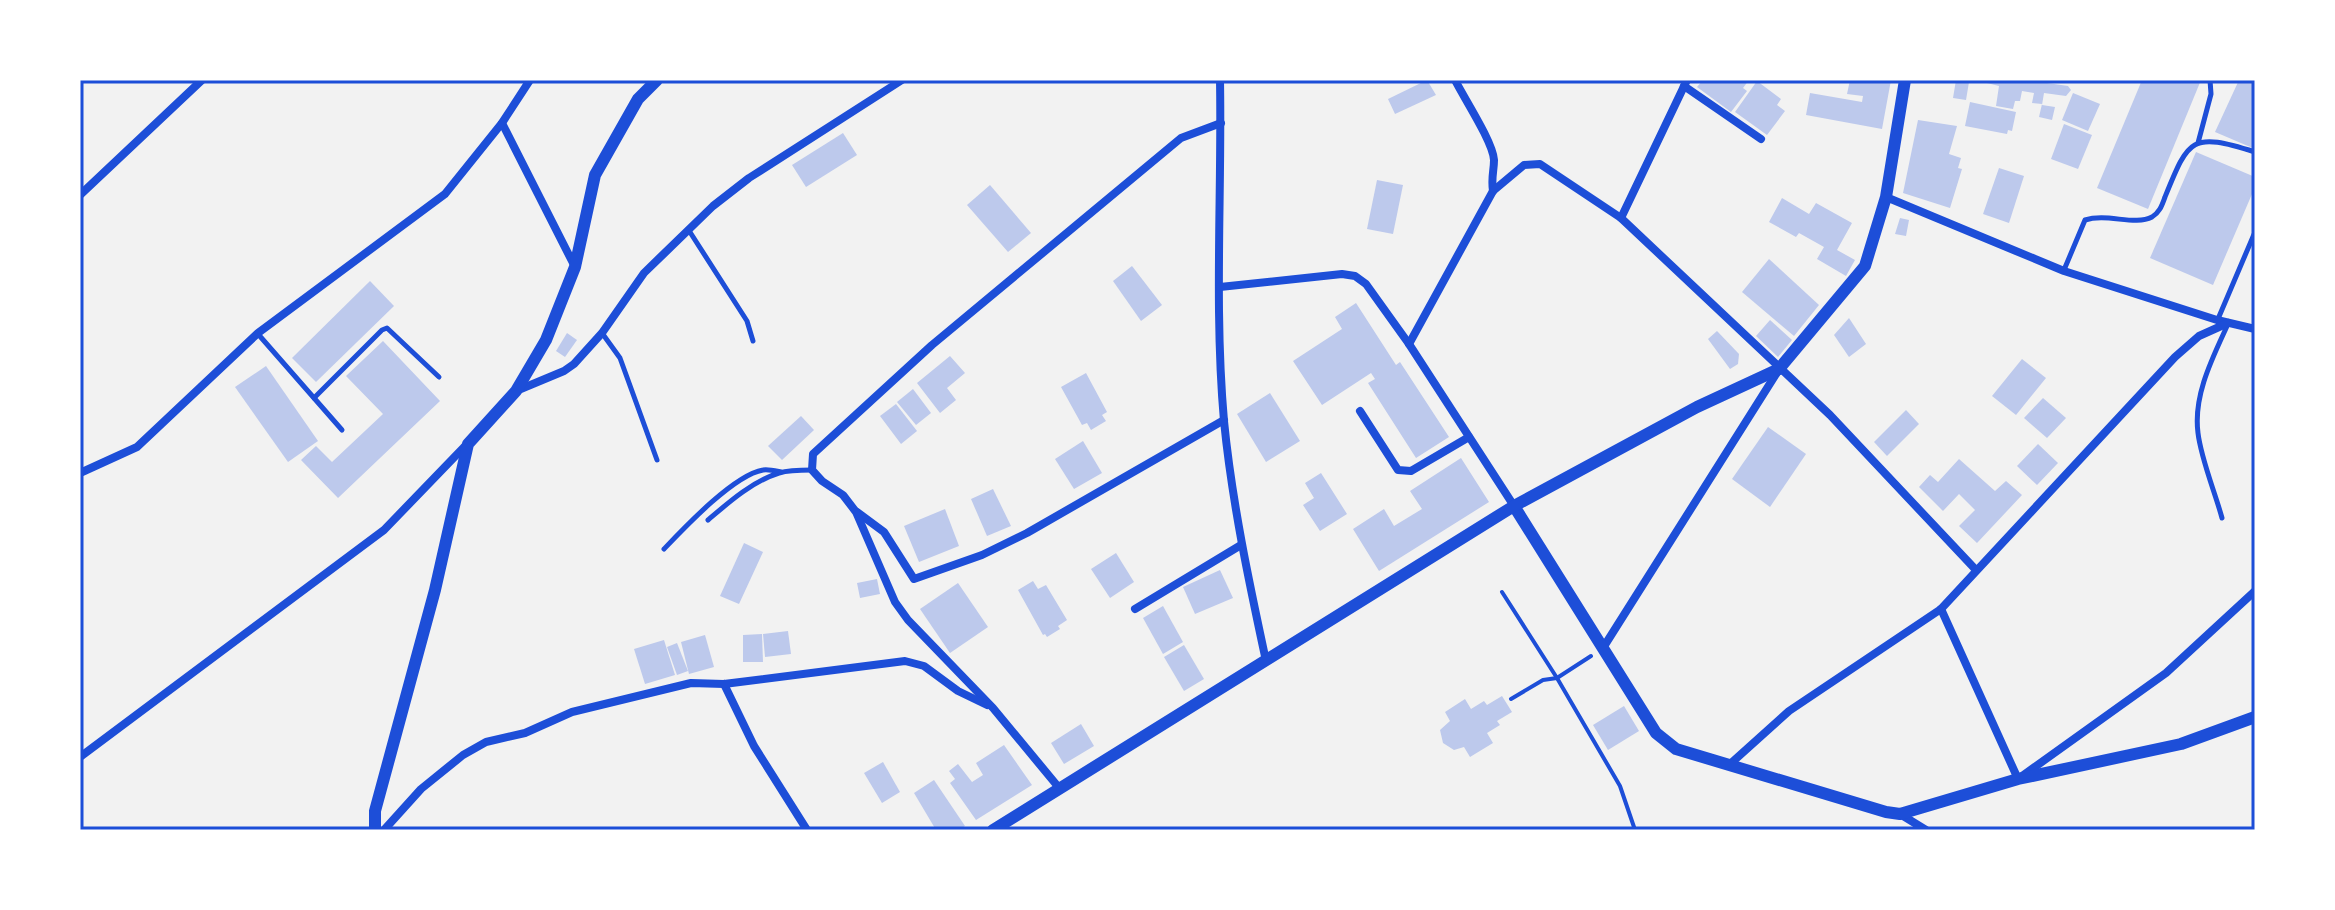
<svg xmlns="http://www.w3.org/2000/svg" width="2335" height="910" font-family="'Noto Sans',sans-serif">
  <rect width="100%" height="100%" fill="#f2f2f2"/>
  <g fill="#bdc9ec">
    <path d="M1427,80l9,15 -41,19 -7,-15z"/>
    <path d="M1703,80h46l-6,8 4,3 -16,21 -34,-25z"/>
    <path d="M1850,80h41l-9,49 -76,-14 4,-22 52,9 1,-6 -16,-2z"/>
    <path d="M1956,80l13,2 -3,18 -13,-2z"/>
    <path d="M1975,80h72v3l21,3 3,4 -5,6 -22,-3 -2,12 13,2 -3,13 -13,-3 3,-13 -10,-1 2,-10 -12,-2 -2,10h-5l-2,8 -17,-3 3,-20z"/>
    <path d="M2142,80h59l-53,129 -51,-21z"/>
    <path d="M2239,80h16v69l-40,-17z"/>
    <path d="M1757,81l24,18 -4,6 8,6 -18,24 -32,-23z"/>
    <path d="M2073,93l27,11 -12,27 -26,-11z"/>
    <path d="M1970,102l46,10 -4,19 -4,-1 -1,4 -42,-8z"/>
    <path d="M1918,120l39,6 -8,28 12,4 -3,10 4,1 -12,39 -47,-15z"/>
    <path d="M2064,124l28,11 -14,34 -27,-10z"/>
    <path d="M843,133l14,22 -51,32 -14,-22z"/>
    <path d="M2196,152l59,25v10l-42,98 -63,-27z"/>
    <path d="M1999,168l25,8 -15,47 -26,-9z"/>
    <path d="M1377,180l26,5 -10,49 -26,-5z"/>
    <path d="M990,185l41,48 -23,19 -41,-47z"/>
    <path d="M1782,198l27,16 7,-11 36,20 -15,27 18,10 -9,16 -29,-17 7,-12 -25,-14 -3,4 -27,-15z"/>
    <path d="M1900,218l9,2 -3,16 -11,-2z"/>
    <path d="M1769,259l50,46 -25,31 -52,-44z"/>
    <path d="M1132,266l30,39 -21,16 -28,-40z"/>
    <path d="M370,281l24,25 -78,76 -24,-24z"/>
    <path d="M1356,303l40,62 4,-3 49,75 -33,21 -48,-75 7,-4 -4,-6 -49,32 -29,-44 49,-32 -7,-12z"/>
    <path d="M1849,318l17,26 -17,13 -15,-22z"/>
    <path d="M1770,320l22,20 -14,17 -22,-21z"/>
    <path d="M1717,331l22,23 -1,10 -8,5 -22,-30z"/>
    <path d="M567,333l10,7 -12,17 -9,-6z"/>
    <path d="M383,341l57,60 -102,97 -37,-38 15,-14 16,16 51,-48 -37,-38z"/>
    <path d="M950,356l15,17 -18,15 9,12 -16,13 -23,-30z"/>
    <path d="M2022,359l24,19 -30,37 -24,-19z"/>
    <path d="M266,366l52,75 -30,21 -53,-75z"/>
    <path d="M1086,373l21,39 -5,3 4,6 -15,9 -4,-7 -5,2 -21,-38z"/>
    <path d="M913,389l18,24 -15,12 -19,-23z"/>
    <path d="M1270,393l30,48 -34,21 -29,-48z"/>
    <path d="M2043,398l23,20 -19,20 -23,-20z"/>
    <path d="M896,404l21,27 -16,13 -21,-28z"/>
    <path d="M1906,410l13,14 -32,32 -13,-14z"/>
    <path d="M801,416l13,14 -32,30 -14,-14z"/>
    <path d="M1768,427l38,27 -36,53 -38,-28z"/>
    <path d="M1083,441l19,32 -28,16 -19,-30z"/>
    <path d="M2038,444l20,19 -21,22 -20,-19z"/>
    <path d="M1461,458l28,44 -110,69 -26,-42 31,-20 10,17 28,-17 -12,-18z"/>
    <path d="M1959,459l36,32 11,-10 16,14 -45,48 -18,-17 16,-16 -16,-16 -16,17 -24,-24 11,-12 8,7z"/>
    <path d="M1321,473l26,41 -27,17 -17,-26 11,-7 -9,-15z"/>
    <path d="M993,489l18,37 -24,10 -16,-37z"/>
    <path d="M945,509l14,37 -40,16 -15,-36z"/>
    <path d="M744,543l19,9 -24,52 -19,-8z"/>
    <path d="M1116,553l18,29 -24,16 -19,-29z"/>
    <path d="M1220,570l13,28 -38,16 -12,-27z"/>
    <path d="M877,579l3,15 -20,4 -3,-15z"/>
    <path d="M1033,581l5,8 8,-4 21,35 -9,6 2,3 -13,8 -2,-3 -2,1 -25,-45z"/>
    <path d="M958,583l30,44 -38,26 -30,-44z"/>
    <path d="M1163,606l20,36 -20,12 -20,-36z"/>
    <path d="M788,631l3,23 -26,3 -2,-23z"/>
    <path d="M762,634l1,28h-20v-27z"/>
    <path d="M705,635l9,32 -25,7 -8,-32z"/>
    <path d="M664,640l11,35 -30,9 -11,-35z"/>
    <path d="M677,643l11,28 -11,4 -10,-28z"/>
    <path d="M1184,645l20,34 -20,12 -20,-34z"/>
    <path d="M1502,696l10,16 -15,9 3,4 -13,8 6,10 -23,14 -6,-10 -10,3 -11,-7 -3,-13 10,-9 -5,-9 20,-13 6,10 13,-8 3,4z"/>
    <path d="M1624,706l15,25 -31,19 -15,-25z"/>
    <path d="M1081,724l13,22 -30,18 -13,-21z"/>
    <path d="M1004,745l28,40 -56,35 -26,-37 5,-4 -6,-8 9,-7 14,18 11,-7 -7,-12z"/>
    <path d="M883,762l17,30 -18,11 -18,-30z"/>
    <path d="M934,780l31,46 -6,4h-23l-22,-37z"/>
  </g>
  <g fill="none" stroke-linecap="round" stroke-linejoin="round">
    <g stroke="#1d4ed8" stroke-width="4">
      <path d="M1502,592l55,86 63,108 15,44"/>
      <path d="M1511,699l32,-19 14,-2 34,-22"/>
    </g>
    <g stroke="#1d4ed8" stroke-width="5">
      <path d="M2198,143l13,-49 -1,-14"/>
      <path d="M688,229l59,92 6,20"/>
      <path d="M2064,270l21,-50c22,-7 50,6 67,-3 8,-5 10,-12 13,-20 24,-59 26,-65 90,-45"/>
      <path d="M2218,319l37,-87"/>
      <path d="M602,333l18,25 37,102"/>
      <path d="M258,334l84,96"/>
      <path d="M314,398l68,-68 5,-2 52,49"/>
      <path d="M2222,518c-7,-26 -21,-59 -24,-85 -5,-38 15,-76 30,-109"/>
      <path d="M708,520c21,-18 45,-39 71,-47 10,-3 22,-3 33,-3"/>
      <path d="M664,549c21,-22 70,-74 99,-79 5,-1 13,1 18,2"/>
    </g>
    <g stroke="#1d4ed8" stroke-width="8">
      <path d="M1220,80c2,113 -6,228 4,341 8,81 25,161 42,240"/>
      <path d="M1455,80c9,18 38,62 39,80 0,11 -3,17 -1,31"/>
      <path d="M1684,86l77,53"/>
      <path d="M502,123l72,142"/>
      <path d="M80,195l122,-115"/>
      <path d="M1886,197l178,74 153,49 38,9"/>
      <path d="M1621,218l66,-138"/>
      <path d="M1220,287l122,-13 13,2 11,8 43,60 105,162"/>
      <path d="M1409,344l84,-153 31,-26 16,-1 81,54 209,197 146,155"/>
      <path d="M516,391l48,-20 10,-7 28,-31 42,-60 69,-67 36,-28 153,-98"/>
      <path d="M1360,411l38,59 13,1 58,-34"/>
      <path d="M80,473l57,-26 121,-114 187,-139 57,-71 28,-43"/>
      <path d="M857,512l27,20 30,47 68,-24 45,-22 197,-113"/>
      <path d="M1135,609l106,-64"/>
      <path d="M1941,609l77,170 148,-106 89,-82"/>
      <path d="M1603,648l175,-277"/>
      <path d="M724,684l30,62 53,84"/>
      <path d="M80,757l304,-227 83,-86"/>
      <path d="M1729,765l60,-54 152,-102 234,-252 24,-21 29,-13"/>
      <path d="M1060,789l-67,-81 -85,-88 -13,-18 -39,-90 -13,-17 -21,-14 -10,-11 1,-16 119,-109 249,-207 40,-15"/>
      <path d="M1900,814l26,16"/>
      <path d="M384,830l37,-41 42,-34 23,-13 39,-9 47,-21 119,-29 33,1 181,-23 19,5 34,25 29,14"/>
    </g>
    <g stroke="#1d4ed8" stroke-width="12">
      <path d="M1514,506l142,227 20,16 210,63 14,2 118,-35 163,-35 74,-27"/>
      <path d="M375,830v-19l60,-221 33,-146 48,-53 30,-51 29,-73 20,-92 43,-76 19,-19"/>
      <path d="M993,830l521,-324 183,-99 82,-38 86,-103 21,-69 19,-117"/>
    </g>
  </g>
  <rect width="2335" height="910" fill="none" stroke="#ffffff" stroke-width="164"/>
  <rect x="82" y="82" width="2171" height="746" fill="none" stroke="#1d4ed8" stroke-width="3"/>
</svg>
